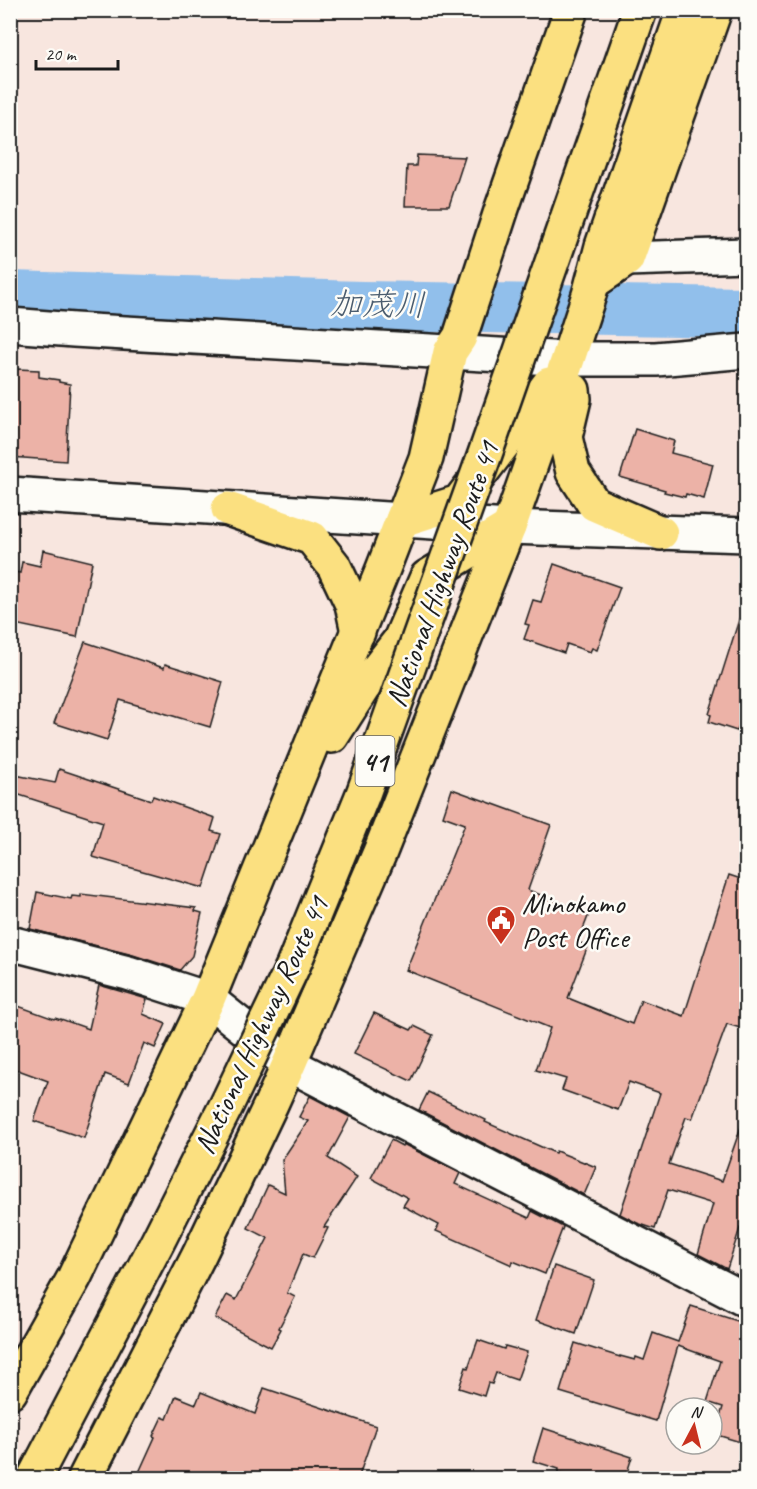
<svg xmlns="http://www.w3.org/2000/svg" width="757" height="1489" font-family="Caveat,'Klee One',sans-serif">
  <rect width="100%" height="100%" fill="#f8e6df"/>
  <filter id="ink" filterUnits="userSpaceOnUse"><feTurbulence type="fractalNoise" baseFrequency=".0167" numOctaves="2"/><feDisplacementMap in="SourceGraphic" scale="12" xChannelSelector="R" yChannelSelector="G"/><feConvolveMatrix kernelMatrix="1 2 1 2 8 2 1 2 1" color-interpolation-filters="sRGB"/></filter>
  <g filter="url(#ink)">
    <g fill="none" stroke-linecap="round" stroke-linejoin="round">
      <path stroke="#91bfeb" stroke-width="50" d="M10,296l352,10 384,6"/>
    </g>
    <g fill="#ecb2a7" stroke="#1c1c1c" stroke-width="1.5">
      <path d="M417,155l48,2 -16,49h-44l2,-40h9z"/>
      <path d="M17,369l22,1v7l20,3v2l11,2 -4,77 -56,-4v-84h6z"/>
      <path d="M635,429l39,12 -3,12 42,11 -9,35 -18,-5 -1,3 -21,-5 1,-2 -45,-13z"/>
      <path d="M43,550l49,12 -15,75 -67,-14v-52l10,2 2,-11 18,4z"/>
      <path d="M554,564l66,23 -23,63 -5,-2 -2,4 -23,-8 -3,9 -40,-14 5,-14 -4,-1 8,-24 8,2z"/>
      <path d="M742,610l5,1v116l-7,-3 -3,7 -28,-9 2,-7 -2,-1z"/>
      <path d="M85,642l79,26 1,-4 58,18 -13,45 -90,-27 -13,40 -53,-17z"/>
      <path d="M59,769l92,31 2,-4 62,22 -4,13 10,3 -18,54 -110,-31 10,-35 -93,-30v-18l45,9z"/>
      <path d="M452,789l99,36 -23,65 61,24 -11,28 10,4 -20,52 64,26 9,-24 43,16 45,-141 18,6v149l-20,-6 -35,95 -6,-2 -17,47 53,17 21,-60 4,1v109l-7,-3 -13,41 -29,-15 15,-50 -45,-14 -13,39 -18,-6 -17,-9 40,-121 -31,-11 -11,28 -56,-20 4,-11 -30,-9 14,-42 -144,-58 59,-146 -22,-8z"/>
      <path d="M37,892l34,7 1,-3 9,1v-3l115,14 -1,3 7,2 -10,43 -12,14 -47,-15 -103,-26z"/>
      <path d="M99,985l48,14 -4,15 23,10 -11,24 -11,-5 -15,40 -24,-9 -21,64 -50,-17 14,-40 -38,-14v-64l44,16 1,-1 6,2v-1l28,10z"/>
      <path d="M374,1013l37,17 3,-4 19,9 -22,46 -57,-27z"/>
      <path d="M428,1092l58,28 -1,2 70,31 1,-2 40,16 -12,28 -165,-85z"/>
      <path d="M310,1096l40,21 -22,41 29,19 -33,50 4,1 -15,30 -10,-4 -16,39 8,4 -16,31 2,1 -10,18 -56,-29 12,-23 9,5 32,-62 -20,-10 20,-43 17,8 -3,-33 26,-39 -9,-4z"/>
      <path d="M391,1140l11,6 1,-2 57,29 -5,11 74,34 3,-7 31,16 -18,47 -32,-13 -1,4 -76,-34 3,-6 -36,-19 5,-8 -37,-20z"/>
      <path d="M554,1266l40,14 -18,54 -40,-14z"/>
      <path d="M691,1306l56,18v69l-6,17 6,2v32l-30,-9 2,-7 -2,-1 6,-20 -16,-5 13,-41 -42,-15 -22,75 -96,-29 15,-49 45,14v-1l15,4 1,-3 8,3 9,-27 25,9z"/>
      <path d="M478,1340l26,9 1,-3 22,6 -10,28 -21,-7 -4,11 -4,-1 -4,13 -25,-8 7,-21 2,1z"/>
      <path d="M264,1388l112,38 -18,53h-222l19,-42 -2,-1 9,-19 5,2 9,-23 20,8 5,-12 54,22z"/>
      <path d="M543,1428l89,29 -7,22h-48l-19,-7 1,-3 -26,-8z"/>
    </g>
    <g fill="none" stroke-linecap="round" stroke-linejoin="round">
      <g stroke="#1c1c1c" stroke-width="38">
        <g id="street">
          <path d="M627,259l119,-4"/>
          <path d="M10,325l64,5 494,29h88l90,-8"/>
          <path d="M10,943l118,30 80,26 81,65 457,236"/>
        </g>
      </g>
      <g stroke="#1c1c1c" stroke-width="38">
        <path id="secondary" d="M10,494l499,33 237,8"/>
      </g>
      <g stroke="#1c1c1c" stroke-width="38">
        <g id="highway">
          <path d="M593,282l34,-23 88,-249"/>
          <path d="M573,390l1,9 -9,38 8,35 21,32 67,29"/>
          <path d="M228,509l84,29 22,28 18,38 6,28"/>
          <path d="M402,520l57,-18 90,-118"/>
          <path d="M332,736l30,-47 38,-49 27,-63 82,-50"/>
          <path d="M10,1392l64,-114 134,-279 175,-430 43,-111 24,-106 10,-15 42,-129 69,-198"/>
          <path d="M85,1478l114,-223 72,-151 18,-40 91,-212 129,-325 59,-168 21,-64 13,-49 82,-236"/>
        </g>
      </g>
      <use href="#street" stroke="#fdfcf7" stroke-width="33"/>
      <use href="#secondary" stroke="#fdfcf7" stroke-width="33"/>
      <use href="#highway" stroke="#fbe080" stroke-width="33"/>
      <g stroke="#1c1c1c" stroke-width="38" stroke-linecap="butt">
        <path id="highway-bridge" d="M34,1478l124,-237 69,-137 66,-138 70,-172 122,-340 155,-444"/>
      </g>
      <use href="#highway-bridge" stroke="#fbe080" stroke-width="33"/>
    </g>
  </g>
  <defs>
    <g id="civic-pin" transform="scale(1.5)"><path d="M0 17L-7.5 6A9.5 9.5 0 1 1 7.5 6Z" fill="#c8321e" stroke="#fdfcf7"/><path d="M-.6-6.5H3V-4.5H.6V-3L4-1V1h2V6H-6V1h2V-1L-.6-3ZM-1.2 2.5V6h2.4V2.5Z" fill="#fff"/></g>
  </defs>
  <g fill-rule="evenodd">
    <use href="#civic-pin" x="501" y="920"/>
  </g>
  <g text-anchor="middle" stroke-width="5" stroke-linejoin="round" paint-order="stroke">
    <rect fill="#fdfcf7" stroke="#605f5e" stroke-width="1.5" x="355.5" y="736" width="39" height="50" rx="4.5"/>
    <g font-size="28" font-weight="bold" fill="#1c1c1c">
      <text x="375" y="771">41</text>
    </g>
    <g font-size="30" fill="#1c1c1c" stroke="#fdfcf7">
      <text transform="translate(442 574) rotate(-70)" y="10">National Highway Route 41</text>
      <text transform="translate(261 1025) rotate(-65)" y="10">National Highway Route 41</text>
    </g>
    <g font-size="30" fill="#1c1c1c" stroke="#fdfcf7" text-anchor="start">
      <text x="522" y="913">Minokamo<tspan x="522" dy="34">Post Office</tspan></text>
    </g>
    <g font-size="32" font-style="italic" fill="#4b5d6f" stroke="#fdfcf7">
      <text transform="translate(378 304) rotate(1)" y="11">加茂川</text>
    </g>
  </g>
  <rect width="757" height="1489" fill="none" stroke="#fdfcf7" stroke-width="36"/>
  <rect x="18" y="18" width="721" height="1453" fill="none" stroke="#1c1c1c" stroke-width="2" filter="url(#ink)"/>
  <g transform="translate(694 1426) rotate(7)"><circle r="28" fill="#fdfcf7" stroke="#a3a29f" stroke-width="1.5"/>
  <path d="M0-4.5L10 22L0 15L-10 22Z" fill="#c8321e"/>
  <text y="-9" font-size="16" font-weight="bold" text-anchor="middle" fill="#1c1c1c">N</text>
  </g>
  <path d="M36 60v9h82v-9" fill="none" stroke="#1c1c1c" stroke-width="3"/>
  <text x="45" y="60" font-size="18" fill="#1c1c1c" stroke="#fdfcf7" stroke-width="4.5" paint-order="stroke">20 m</text>
</svg>
